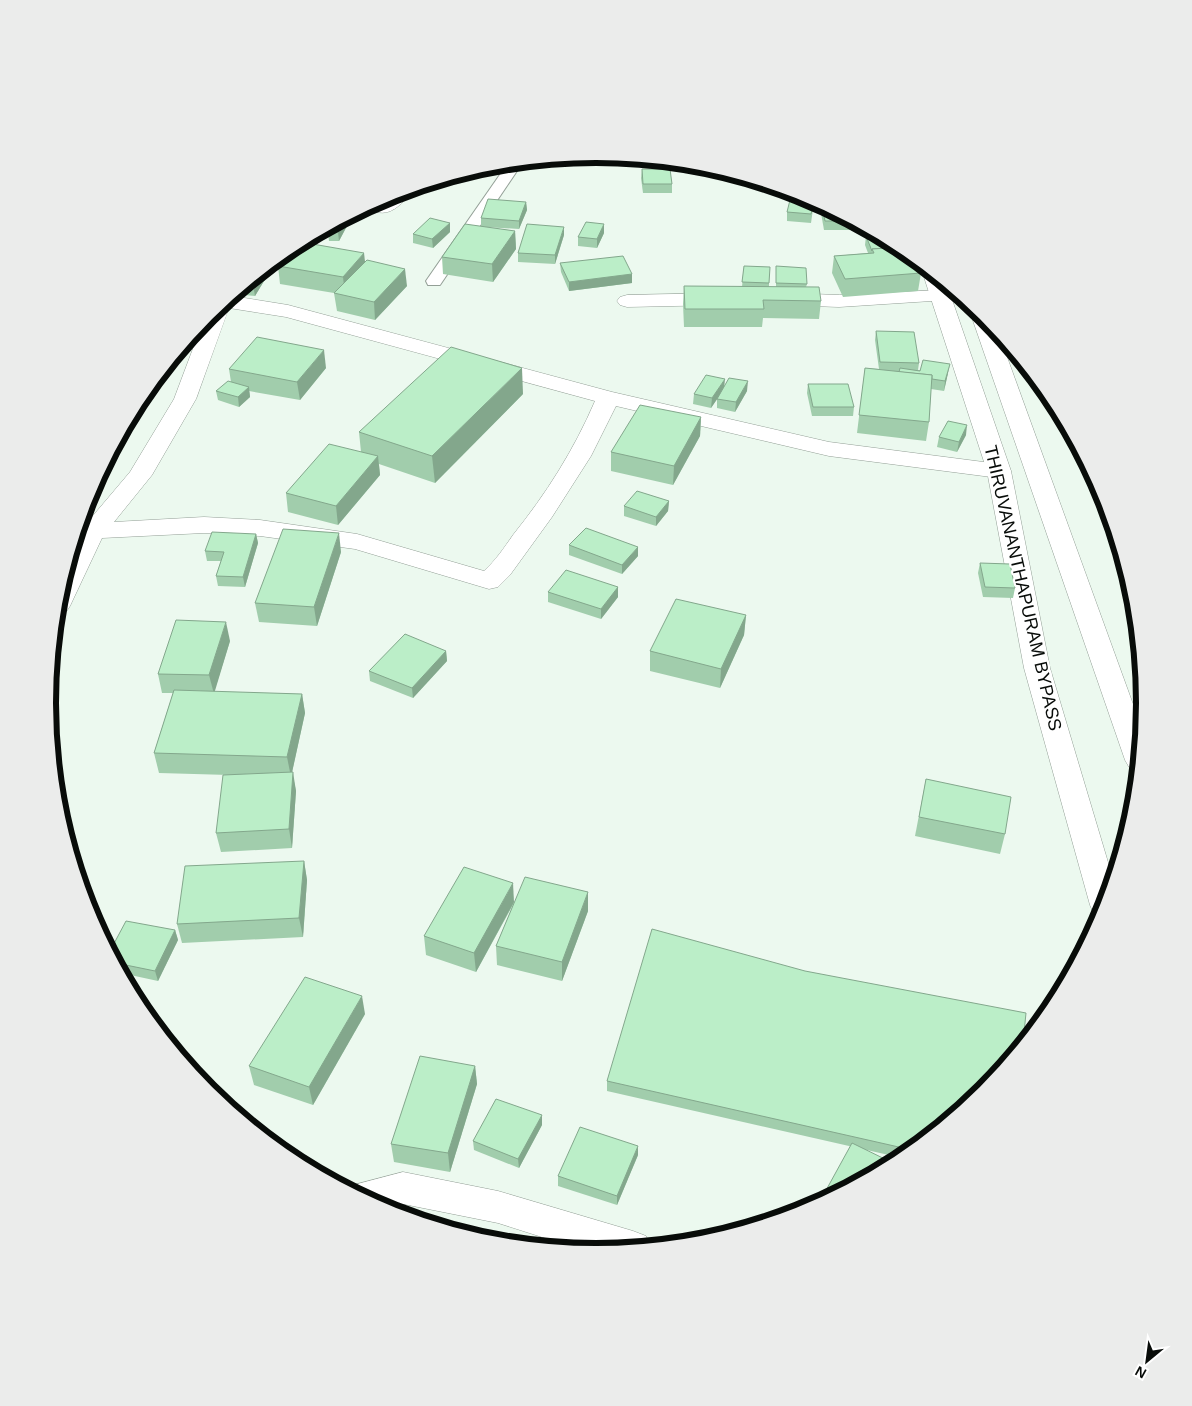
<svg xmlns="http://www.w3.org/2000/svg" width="1192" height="1406" font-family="Arial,sans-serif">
  <rect width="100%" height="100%" fill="#ecf9ef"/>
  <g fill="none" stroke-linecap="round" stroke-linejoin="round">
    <g stroke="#939f96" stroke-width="2">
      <path id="lane" d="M523,162l-83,123h-12l-2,-4 82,-118z"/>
    </g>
    <g stroke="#939f96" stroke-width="1">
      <g id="street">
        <path d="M410,189l1,2c-7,11 -19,25 -34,21l-3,-4 12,-12z"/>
        <path d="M940,290l7,2 3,4 -3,4 -108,7 -55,-2 -7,-2 -3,-4 3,-4 7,-2 55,2z"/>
        <path d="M721,293l7,2 3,4 -3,4 -7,2 -94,2 -7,-2 -3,-4 3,-4 7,-2z"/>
        <path d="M232,296l56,9 324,87 217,50 170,22 8,2 4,5 -4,5 -8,2 -170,-22 -213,-50 -25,50 -39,61 -42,58 -12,12 -9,2 -134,-40 -95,-13 -56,-3 -102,5 -32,68 -4,6 -10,2 2,-18 22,-72h6l44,-52 44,-73 29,-77zM229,308l57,9 309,84c-21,49 -49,93 -82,134 -9,13 -17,25 -29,36l-127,-37 -97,-14 -56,-3 -90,5 38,-47 44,-76z"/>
        <path d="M403,1172l95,19 135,40 13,5 4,10 -54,5h-10l-88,-28 -95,-19 -19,4 -36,-18 2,-4z"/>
      </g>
    </g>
    <g stroke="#939f96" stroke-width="1">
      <path id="secondary" d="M928,269l19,16 64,186 39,197 63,211 -12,37 -7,-2 -4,-9 -66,-237 -37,-197 -64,-197z"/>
    </g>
    <g stroke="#939f96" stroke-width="1">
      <path id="highway" d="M974,307l10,8 14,17 144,397 -4,41 -9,-3 -4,-7 -155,-448z"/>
    </g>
    <use href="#lane" fill="#fff" fill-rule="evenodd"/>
    <use href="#street" fill="#fff" fill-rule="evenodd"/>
    <use href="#secondary" fill="#fff" fill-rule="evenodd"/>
    <use href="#highway" fill="#fff" fill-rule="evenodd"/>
  </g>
  <g fill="#a1cdac">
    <path d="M642,169l30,15v9h-29l-2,-15z"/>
    <path d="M526,202l1,8 -8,19 -35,-2 31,4 1,18 -23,33 -50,-8 -1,-17 39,-31v-8z"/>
    <path d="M814,202l-3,21 -24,-2v-9z"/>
    <path d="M822,205l40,21v4h-38l-3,-17z"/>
    <path d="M347,217l1,7 -9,17h-10l-1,-9 3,-6z"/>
    <path d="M450,223v9l-17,16 -20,-5v-9z"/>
    <path d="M604,233l-7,15 -19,-2v-9z"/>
    <path d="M564,235l-9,29 -37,-2v-9z"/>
    <path d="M866,236l55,37 -3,18 -75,6 -11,-24 2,-17 34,-3 -3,-8z"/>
    <path d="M273,262v4l-18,30 -21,-2z"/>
    <path d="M365,262l42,24 -32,34 -38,-9 -3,-18 -54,-9 -2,-18z"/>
    <path d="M560,263l72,11v9l-63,8 -8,-19z"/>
    <path d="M744,266l25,17v4h7v-21l31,18 -1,3 15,14 -2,18 -56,-1 -1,9h-78l-1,-23 1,-18 58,1z"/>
    <path d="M876,331l43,32 -1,7 30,3 -4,18 -13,-2 -2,33 -3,19 -69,-8 8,-65 14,1 -4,-29z"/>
    <path d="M326,368l-26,32 -51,-9 1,6 -11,10 -21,-7 -2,-9 15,-9 -2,-13z"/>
    <path d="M808,384l46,23 -1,9h-41l-5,-23z"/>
    <path d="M724,386l23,5 -12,21 -18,-4v-9l-6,9 -18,-4 1,-10z"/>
    <path d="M523,394l-88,89 -56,-19 1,11 -42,50 -50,-13 -2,-19 75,-41 -2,-20z"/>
    <path d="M701,417l-1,19 -27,49 -62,-14v-19z"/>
    <path d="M966,435l-9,17 -20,-5 2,-10z"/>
    <path d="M669,501l-1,10 -12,15 -32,-10v-10z"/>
    <path d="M256,534l2,9 -13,44 -27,-1 -2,-10 5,-15h-14l-2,-10z"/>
    <path d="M569,545l69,11 -16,18 -53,-19z"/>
    <path d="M341,552l-24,74 -58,-4 -4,-19z"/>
    <path d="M980,563l35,25 -2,10 -30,-1 -5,-24z"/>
    <path d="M618,587v10l-17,22 -53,-17v-10z"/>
    <path d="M746,615l-2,20 -24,53 -70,-17v-20z"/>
    <path d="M230,641l-16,51 88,2 3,19 -13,59 4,19 -4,57 -71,4 -5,-19 13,-58 -70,-2 -5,-20 19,-60h-11l-4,-19z"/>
    <path d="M446,651l1,10 -34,37 -43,-17 -1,-10z"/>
    <path d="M926,779l79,55 -5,20 -85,-18z"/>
    <path d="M304,861l3,19 -4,57 -121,6 -5,-19z"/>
    <path d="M514,902l74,9 -26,70 -65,-16 -1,-19 18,-43 -38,69 -50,-17 -2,-19z"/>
    <path d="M175,930l3,10 -20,41 -37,-8 -11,-22z"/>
    <path d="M365,1014l-52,91 -59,-20 -5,-19z"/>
    <path d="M475,1066l2,18 -27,88 -56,-10 -3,-18z"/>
    <path d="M607,1081l377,10 -82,67 -295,-67z"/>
    <path d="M542,1125l-23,43 -45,-18 -1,-9z"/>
    <path d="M638,1155l-21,50 -59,-19v-10z"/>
  </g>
  <g fill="#83a78c">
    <path d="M526,202l1,8 -8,19v-8z"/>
    <path d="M347,217l1,7 -9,17 -1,-9 7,-14z"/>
    <path d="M450,223v9l-17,16 -1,-9z"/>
    <path d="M604,224v9l-7,15v-9z"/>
    <path d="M564,227v8l-9,29v-9z"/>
    <path d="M515,231l1,18 -23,33 -1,-18z"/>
    <path d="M364,253l2,17 -21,25 -2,-18z"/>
    <path d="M273,262v4l-18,30 -3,-17z"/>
    <path d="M405,269l2,17 -32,34 -1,-18z"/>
    <path d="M632,274v9l-63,8v-9z"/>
    <path d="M324,350l2,18 -26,32 -3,-18z"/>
    <path d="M950,364l-6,27 1,-10z"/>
    <path d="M522,368l1,26 -88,89 -3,-27z"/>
    <path d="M725,379l-1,10 -13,19 1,-10z"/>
    <path d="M748,381l-1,10 -12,21 1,-10z"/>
    <path d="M249,387l1,10 -11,10 -1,-10z"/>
    <path d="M701,417l-1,19 -27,49 1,-19z"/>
    <path d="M967,425l-1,10 -9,17 2,-10z"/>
    <path d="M378,456l2,19 -42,50 -2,-19z"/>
    <path d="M669,501l-1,10 -12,15v-9z"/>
    <path d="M339,533l2,19 -24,74 -3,-19z"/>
    <path d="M256,534l2,9 -13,44 -2,-10z"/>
    <path d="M638,547v9l-16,18v-9z"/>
    <path d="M618,587v10l-17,22v-10z"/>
    <path d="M746,615l-2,20 -24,53 1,-19z"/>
    <path d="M226,622l4,19 -16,53 -5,-19z"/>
    <path d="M446,651l1,10 -34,37 -1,-10z"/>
    <path d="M302,694l3,19 -14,64 -4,-20z"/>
    <path d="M293,772l3,19 -4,57 -3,-19z"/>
    <path d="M304,861l3,19 -4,57 -4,-19z"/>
    <path d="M513,883l1,19 -38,70 -2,-19z"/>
    <path d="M588,892v19l-26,70v-19z"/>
    <path d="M175,930l3,10 -20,41 -3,-10z"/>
    <path d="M362,996l3,18 -52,91 -4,-18z"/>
    <path d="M475,1066l2,18 -27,88 -2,-19z"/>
    <path d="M542,1115v10l-23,43 -1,-9z"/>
    <path d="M638,1146v9l-21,50v-9z"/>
  </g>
  <g fill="#bbeec8" stroke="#83a78c">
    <path d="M642,169h28l2,15h-29z"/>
    <path d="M488,199l38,3 -7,19 -38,-3z"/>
    <path d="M790,200l24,2 -3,12 -24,-2z"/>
    <path d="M822,205l30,16h-27z"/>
    <path d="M345,218l-7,14h-10l3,-6z"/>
    <path d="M430,218l20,5 -18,16 -19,-5z"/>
    <path d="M586,222l18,2 -7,15 -19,-2z"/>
    <path d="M465,224l50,7 -23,33 -50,-7z"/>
    <path d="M527,224l37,3 -9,28 -37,-2z"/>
    <path d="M879,235l22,12 -29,2v2l-6,-15z"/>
    <path d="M301,242l63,11 -21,24 -65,-11z"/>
    <path d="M901,247l11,9 9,17 -76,6 -11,-23 40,-3 -2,-4z"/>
    <path d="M623,256l9,18 -63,8 -9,-19z"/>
    <path d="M367,260l38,9 -31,33 -40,-9z"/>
    <path d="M744,266l26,1 -1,16 -27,-1z"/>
    <path d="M776,266l30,2 1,16 -31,-1z"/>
    <path d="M684,286l135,1 2,14 -58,-1 1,9h-79z"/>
    <path d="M876,331l38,1 5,31 -39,-1z"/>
    <path d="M257,337l67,13 -27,32 -68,-13z"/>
    <path d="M451,347l71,21 -90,88 -73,-24z"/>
    <path d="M923,360l27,4 -5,17 -13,-2v-4l-33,-3 1,-4 20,3z"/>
    <path d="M865,368l67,7 -3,47 -70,-7z"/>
    <path d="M706,375l19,4 -13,19 -18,-4z"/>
    <path d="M729,378l19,3 -12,21 -19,-3z"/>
    <path d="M228,381l21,6 -11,10 -22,-6z"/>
    <path d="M808,384h40l6,23h-41z"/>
    <path d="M640,405l61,12 -27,49 -63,-14z"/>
    <path d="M948,421l19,4 -8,17 -20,-5z"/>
    <path d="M329,444l49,12 -42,50 -50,-13z"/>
    <path d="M637,491l32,10 -13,16 -32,-11z"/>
    <path d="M586,528l52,19 -16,18 -53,-20z"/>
    <path d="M283,529l56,4 -25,74 -59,-4z"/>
    <path d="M212,532l44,2 -13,43 -27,-1 8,-24 -19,-1z"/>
    <path d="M980,563l30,1 5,24 -30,-1z"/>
    <path d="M566,570l52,17 -17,22 -53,-17z"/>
    <path d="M676,599l70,16 -25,54 -71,-18z"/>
    <path d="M176,620l50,2 -17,53 -51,-1z"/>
    <path d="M405,634l41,17 -34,37 -43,-17z"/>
    <path d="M174,690l128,4 -15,63 -133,-4z"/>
    <path d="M293,772l-4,57 -73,4 7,-58z"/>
    <path d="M926,779l85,18 -6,37 -86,-17z"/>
    <path d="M304,861l-5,57 -122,6 8,-58z"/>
    <path d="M464,867l49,16 -39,70 -50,-17z"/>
    <path d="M525,877l63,15 -26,70 -66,-16z"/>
    <path d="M126,921l49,9 -20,41 -39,-8 -6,-12z"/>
    <path d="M652,929l153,42 221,42 -3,30 -39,48 -72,59 -305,-69z"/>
    <path d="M305,977l57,19 -53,91 -60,-21z"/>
    <path d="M420,1056l55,10 -27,87 -57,-9z"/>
    <path d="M496,1099l46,16 -24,44 -45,-18z"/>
    <path d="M580,1127l58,19 -21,50 -59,-20z"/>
    <path d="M852,1143l41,20 -74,40z"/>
    <path d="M426,1216l35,17 -38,-12z"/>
    <path d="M583,1244l23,6 -10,2 -15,-2z"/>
  </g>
  <g text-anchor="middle" stroke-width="4.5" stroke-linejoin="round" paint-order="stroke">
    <g font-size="18" fill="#080c09" stroke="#fff">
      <text transform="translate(1023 588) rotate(77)" y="6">THIRUVANANTHAPURAM BYPASS</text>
    </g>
  </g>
  <path d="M0 0H1192V1406H0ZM56 703a540 540 0 1 1 1080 0a540 540 0 1 1-1080 0Z" fill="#ebeceb" fill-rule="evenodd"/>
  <path fill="none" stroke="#080c09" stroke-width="6" d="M56 703a540 540 0 1 1 1080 0a540 540 0 1 1-1080 0Z"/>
  <g transform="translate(1147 1361) rotate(209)" stroke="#ffffff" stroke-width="4" paint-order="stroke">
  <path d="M0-4L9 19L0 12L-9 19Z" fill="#080c09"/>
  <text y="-8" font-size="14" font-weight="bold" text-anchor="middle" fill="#080c09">N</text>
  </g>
</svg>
